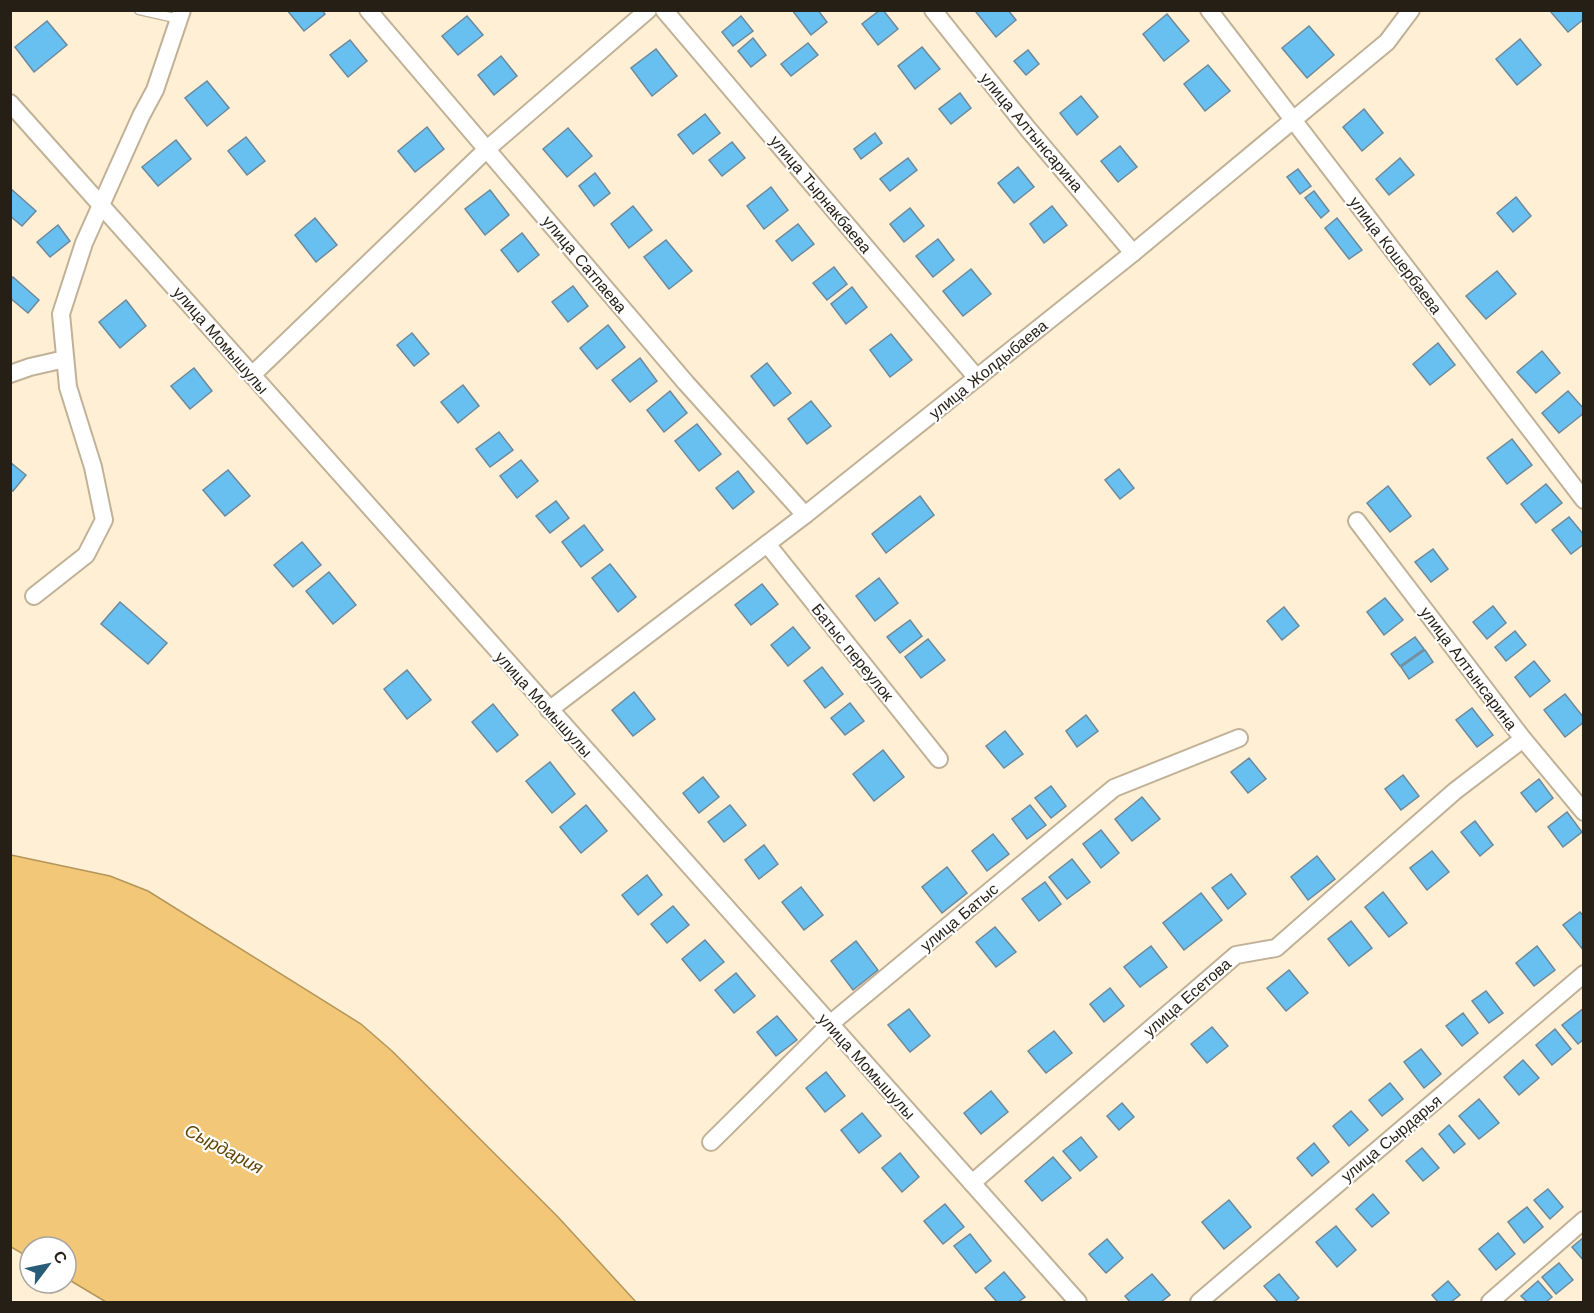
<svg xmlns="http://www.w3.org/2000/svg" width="1594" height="1313" font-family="'Work Sans',sans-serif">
  <rect width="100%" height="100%" fill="#ffefd4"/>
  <path fill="#f2c777" stroke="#b4955a" stroke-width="1.5" d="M11,855l99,21 38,15 213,133 31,27 166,166 78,85h-530l-40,-24v-31h-36v11l-19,-11z"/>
  <g fill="#68c0f1" stroke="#6e899a" stroke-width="1.5">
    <path d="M287,10h35l3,4 -21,17z"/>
    <path d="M792,10h26l9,12 -16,13z"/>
    <path d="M880,10h3l15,19 -20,16 -16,-21z"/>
    <path d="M978,10h30l8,10 -20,17 -20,-25z"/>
    <path d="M1584,10v9l-16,13 -18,-21z"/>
    <path d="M1167,14l22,27 -25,20 -21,-27z"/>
    <path d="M467,16l16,19 -25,20 -16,-19z"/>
    <path d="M741,16l12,15 -20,15 -11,-14z"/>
    <path d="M47,21l20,24 -33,27 -19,-25z"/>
    <path d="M1309,26l25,29 -27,23 -25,-30z"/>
    <path d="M753,38l13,17 -15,12 -13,-16z"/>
    <path d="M1520,39l21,26 -24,20 -21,-26z"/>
    <path d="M350,40l17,21 -19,16 -18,-22z"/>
    <path d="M808,43l10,12 -27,21 -10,-12z"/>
    <path d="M922,47l18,22 -25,20 -17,-23z"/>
    <path d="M656,49l21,27 -25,20 -21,-28z"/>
    <path d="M1028,50l11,14 -13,11 -12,-14z"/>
    <path d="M501,56l16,20 -23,19 -16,-20z"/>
    <path d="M1208,65l22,26 -25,20 -21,-27z"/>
    <path d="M207,81l22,27 -22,18 -22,-28z"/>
    <path d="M960,93l11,15 -20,16 -12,-15z"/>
    <path d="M1081,96l17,21 -21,18 -17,-22z"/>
    <path d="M1364,109l19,24 -21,18 -19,-24z"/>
    <path d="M705,114l15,19 -27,21 -15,-19z"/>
    <path d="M427,127l17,22 -29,23 -17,-21z"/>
    <path d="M568,128l24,28 -25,21 -24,-28z"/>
    <path d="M875,133l7,10 -21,16 -7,-10z"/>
    <path d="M246,137l19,24 -18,14 -19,-24z"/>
    <path d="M176,140l15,19 -33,27 -16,-19z"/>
    <path d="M732,142l13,16 -23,18 -13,-16z"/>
    <path d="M1120,146l17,21 -19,15 -17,-21z"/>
    <path d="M908,158l9,12 -27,21 -10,-12z"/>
    <path d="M1400,158l14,17 -25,20 -13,-16z"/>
    <path d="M1018,167l16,20 -20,16 -16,-20z"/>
    <path d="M1298,169l13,17 -11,8 -13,-17z"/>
    <path d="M595,173l15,20 -16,13 -15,-20z"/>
    <path d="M771,187l17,23 -24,19 -17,-23z"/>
    <path d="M10,188l26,23 -14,15 -12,-10z"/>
    <path d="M490,190l19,25 -24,20 -20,-26z"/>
    <path d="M1314,191l15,20 -8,7 -16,-20z"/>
    <path d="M1516,197l15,19 -18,16 -16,-19z"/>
    <path d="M633,206l19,24 -23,18 -18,-24z"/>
    <path d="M1052,206l15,19 -23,18 -14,-19z"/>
    <path d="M910,208l14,18 -20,16 -14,-18z"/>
    <path d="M315,218l22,27 -21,17 -21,-27z"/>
    <path d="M1337,218l25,32 -13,9 -24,-31z"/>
    <path d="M798,224l16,20 -22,17 -16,-20z"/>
    <path d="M58,225l12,16 -20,16 -13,-15z"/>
    <path d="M522,233l17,22 -21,17 -17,-22z"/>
    <path d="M938,239l16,21 -21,17 -17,-21z"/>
    <path d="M666,240l26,31 -23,18 -25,-32z"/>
    <path d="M834,267l13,17 -20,16 -14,-17z"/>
    <path d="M971,269l20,25 -28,22 -20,-25z"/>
    <path d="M1497,271l19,23 -30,25 -20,-23z"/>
    <path d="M13,277l26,23 -11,13 -18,-15v-18z"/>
    <path d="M573,286l15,20 -20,16 -16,-20z"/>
    <path d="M852,287l15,20 -21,17 -15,-20z"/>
    <path d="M126,300l20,26 -26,22 -21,-26z"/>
    <path d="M608,325l17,22 -28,22 -17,-21z"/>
    <path d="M412,333l17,21 -15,12 -17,-21z"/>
    <path d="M891,334l21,26 -22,17 -20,-27z"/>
    <path d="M1438,343l17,22 -25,20 -17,-21z"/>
    <path d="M1542,351l18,22 -24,20 -19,-21z"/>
    <path d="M640,358l17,23 -27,21 -18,-22z"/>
    <path d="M767,363l24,30 -17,13 -23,-30z"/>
    <path d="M194,368l18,23 -22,18 -19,-23z"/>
    <path d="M463,385l16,21 -21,17 -17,-21z"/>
    <path d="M670,391l17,22 -23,19 -17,-22z"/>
    <path d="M1568,391l16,18v4l-25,20 -17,-20z"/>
    <path d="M811,401l20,25 -24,18 -19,-25z"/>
    <path d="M697,424l24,30 -22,17 -24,-30z"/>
    <path d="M499,432l14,18 -23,17 -14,-18z"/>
    <path d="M1512,439l20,26 -25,19 -20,-26z"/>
    <path d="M521,460l17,21 -21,17 -17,-22z"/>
    <path d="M10,462l16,13 -13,16 -3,-2z"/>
    <path d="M1119,469l15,19 -14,11 -15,-19z"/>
    <path d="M228,470l22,26 -25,20 -22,-26z"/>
    <path d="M738,471l16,21 -21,17 -17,-21z"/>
    <path d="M1546,484l16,19 -26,20 -15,-19z"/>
    <path d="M1388,486l23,30 -21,16 -23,-29z"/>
    <path d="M920,496l14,19 -48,38 -14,-19z"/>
    <path d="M556,501l13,17 -19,15 -14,-17z"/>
    <path d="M1569,517l15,18v9l-13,10 -19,-24z"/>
    <path d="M584,525l19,25 -22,17 -19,-25z"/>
    <path d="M302,542l19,23 -28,22 -19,-22z"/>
    <path d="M1433,549l15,20 -17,13 -16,-20z"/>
    <path d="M610,564l26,33 -18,15 -26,-34z"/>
    <path d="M329,572l27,33 -23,19 -27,-33z"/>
    <path d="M879,578l19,25 -23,18 -19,-25z"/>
    <path d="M762,584l16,20 -27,21 -16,-20z"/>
    <path d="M1385,598l18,22 -19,15 -17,-23z"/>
    <path d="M120,602l47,41 -19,21 -47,-40z"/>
    <path d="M1493,606l13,17 -19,16 -14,-17z"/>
    <path d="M1284,607l15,19 -17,14 -15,-19z"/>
    <path d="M910,620l12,16 -22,17 -13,-16z"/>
    <path d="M793,627l17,21 -22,18 -17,-21z"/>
    <path d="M1515,631l11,14 -20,16 -11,-14z"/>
    <path d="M1415,637l9,12 -24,17 -9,-12z"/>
    <path d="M928,639l17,21 -24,18 -16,-21z"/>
    <path d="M1425,650l8,12 -24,17 -8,-12z"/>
    <path d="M1534,661l16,20 -20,16 -15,-20z"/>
    <path d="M822,667l21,27 -18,14 -21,-27z"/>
    <path d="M407,670l24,30 -24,19 -23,-30z"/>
    <path d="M634,692l21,27 -22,17 -21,-26z"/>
    <path d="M1565,694l19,24v4l-19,15 -21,-27z"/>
    <path d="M850,703l14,18 -19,14 -14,-17z"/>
    <path d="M493,704l25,31 -21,17 -25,-30z"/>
    <path d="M1472,708l21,27 -16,12 -21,-27z"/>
    <path d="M1086,715l12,16 -21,16 -11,-16z"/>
    <path d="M1005,731l18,23 -19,14 -18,-22z"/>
    <path d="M883,750l21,27 -30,24 -21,-27z"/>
    <path d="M1249,758l17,21 -18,14 -17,-21z"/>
    <path d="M550,762l25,32 -23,19 -26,-32z"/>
    <path d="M1403,775l16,21 -18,14 -16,-21z"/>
    <path d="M703,777l16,20 -20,16 -16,-20z"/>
    <path d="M1539,779l14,19 -17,14 -15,-19z"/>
    <path d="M1051,786l15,20 -15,12 -16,-20z"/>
    <path d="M1142,797l18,22 -28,22 -17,-22z"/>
    <path d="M586,805l21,26 -26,22 -21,-26z"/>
    <path d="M730,805l16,20 -22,17 -16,-20z"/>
    <path d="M1030,805l16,20 -19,14 -15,-20z"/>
    <path d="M1567,812l15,20 -19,15 -15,-20z"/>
    <path d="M1475,821l18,24 -13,11 -19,-24z"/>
    <path d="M1101,830l18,23 -18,15 -18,-24z"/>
    <path d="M993,834l16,20 -22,17 -15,-20z"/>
    <path d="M764,845l14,19 -19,15 -14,-19z"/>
    <path d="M1432,851l17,21 -22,18 -17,-22z"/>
    <path d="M1317,856l18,23 -27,21 -17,-23z"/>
    <path d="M1072,859l18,23 -23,17 -18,-22z"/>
    <path d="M947,867l20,26 -25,20 -20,-26z"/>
    <path d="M1231,874l15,20 -18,15 -16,-21z"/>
    <path d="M647,875l15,20 -24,20 -16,-20z"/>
    <path d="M1045,882l16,22 -22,17 -17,-22z"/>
    <path d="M801,887l22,28 -19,15 -22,-28z"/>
    <path d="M1383,892l24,31 -18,14 -24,-30z"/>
    <path d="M1201,893l21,27 -38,30 -21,-27z"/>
    <path d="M673,906l16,19 -22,18 -16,-19z"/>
    <path d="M1580,912l4,5v34l-21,-26z"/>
    <path d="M1351,921l21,27 -23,18 -21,-27z"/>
    <path d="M995,927l21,25 -20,15 -20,-25z"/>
    <path d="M705,940l19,22 -24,19 -18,-22z"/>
    <path d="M856,941l22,29 -25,20 -22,-29z"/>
    <path d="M1151,946l16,21 -27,20 -16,-20z"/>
    <path d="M1537,946l18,24 -21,16 -18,-23z"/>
    <path d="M1289,970l19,23 -22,18 -19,-23z"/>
    <path d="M736,973l19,23 -21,17 -19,-23z"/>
    <path d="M1110,988l14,18 -20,16 -14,-18z"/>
    <path d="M1486,991l17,22 -14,10 -17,-22z"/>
    <path d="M1584,1008v31l-6,5 -16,-19z"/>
    <path d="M909,1009l21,27 -20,16 -22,-27z"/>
    <path d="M1463,1013l15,20 -16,13 -16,-20z"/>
    <path d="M777,1016l20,24 -21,16 -19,-24z"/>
    <path d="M1212,1027l16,19 -21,17 -16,-19z"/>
    <path d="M1555,1029l16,20 -19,16 -16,-20z"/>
    <path d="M1054,1031l18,22 -26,20 -18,-22z"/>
    <path d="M1421,1049l20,25 -17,14 -20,-26z"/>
    <path d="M1523,1060l16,18 -20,17 -15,-18z"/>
    <path d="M826,1072l19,24 -20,16 -19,-24z"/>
    <path d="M1390,1083l13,16 -21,17 -13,-16z"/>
    <path d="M991,1091l17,21 -27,22 -17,-21z"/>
    <path d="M1479,1099l20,24 -20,16 -20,-23z"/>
    <path d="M1122,1103l12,14 -15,13 -12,-14z"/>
    <path d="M1351,1111l17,19 -19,16 -16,-20z"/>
    <path d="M862,1113l19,23 -22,17 -18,-23z"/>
    <path d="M1449,1125l16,19 -11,9 -15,-19z"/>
    <path d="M1081,1137l16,20 -17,14 -17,-20z"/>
    <path d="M1314,1143l15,19 -17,14 -15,-18z"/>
    <path d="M1422,1148l17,20 -16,13 -17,-20z"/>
    <path d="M900,1153l19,24 -17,15 -20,-24z"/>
    <path d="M1053,1157l18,21 -29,23 -17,-20z"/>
    <path d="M1548,1189l15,18 -13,12 -16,-19z"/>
    <path d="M1373,1194l16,19 -17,14 -16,-18z"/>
    <path d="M1229,1200l22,27 -27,22 -22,-27z"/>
    <path d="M945,1204l19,23 -21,17 -19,-23z"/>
    <path d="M1527,1207l16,20 -19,16 -16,-21z"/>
    <path d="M1336,1226l20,24 -19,17 -21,-25z"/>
    <path d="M1498,1233l17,21 -19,16 -17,-21z"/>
    <path d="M970,1234l21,27 -15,12 -22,-27z"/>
    <path d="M1584,1237v24l-12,-14z"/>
    <path d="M1107,1239l16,19 -17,15 -17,-19z"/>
    <path d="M1559,1263l14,17 -17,14 -14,-17z"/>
    <path d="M1004,1272l21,25 -7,5h-21l-12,-14z"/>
    <path d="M1152,1274l18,21 -9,7h-31l-5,-6z"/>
    <path d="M1279,1274l20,24 -5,4h-16l-14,-16z"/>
    <path d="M1448,1281l12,14 -9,7h-13l-6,-7z"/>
    <path d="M1538,1281l14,16 -6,5h-19l-6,-6z"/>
  </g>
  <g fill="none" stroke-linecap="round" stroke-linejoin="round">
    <g stroke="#c0b197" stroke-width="11">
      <path id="lane" d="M139,10l40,9"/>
    </g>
    <g stroke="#c0b197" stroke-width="20">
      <g id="street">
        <path d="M368,10l318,373 119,132"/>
        <path d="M664,10l313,368"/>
        <path d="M933,10l95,119 105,124"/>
        <path d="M1209,10l375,490"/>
        <path d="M10,103l1068,1199"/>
        <path d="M10,374l20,-7 35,-8"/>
        <path d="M252,375l235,-226 161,-139"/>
        <path d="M1357,521l166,218 61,73"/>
        <path d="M767,544l172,215"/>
        <path d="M34,596l52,-41 18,-35 -11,-53 -25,-80 -7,-73 23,-71 57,-127 14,-26 27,-80"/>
        <path d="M549,710l256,-195 328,-262 254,-211 24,-32"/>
        <path d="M711,1142l119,-118 284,-236 125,-50"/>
        <path d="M972,1183l264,-228 40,-7 179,-157 68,-52"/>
        <path d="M1199,1302l385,-328"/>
        <path d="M1490,1302l94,-82"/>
      </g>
    </g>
    <use href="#lane" stroke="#fff" stroke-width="8"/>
    <use href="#street" stroke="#fff" stroke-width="16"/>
  </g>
  <g text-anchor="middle" stroke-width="4.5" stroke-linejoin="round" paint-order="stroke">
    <g font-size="16" fill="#251f15" stroke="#fff">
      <text transform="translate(1032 132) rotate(50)" y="6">улица Алтынсарина</text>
      <text transform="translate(821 194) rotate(50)" y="6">улица Тырнакбаева</text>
      <text transform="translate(1396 255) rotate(53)" y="6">улица Кошербаева</text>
      <text transform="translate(585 264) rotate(50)" y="6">улица Сатпаева</text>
      <text transform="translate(221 340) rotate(49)" y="6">улица Момышулы</text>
      <text transform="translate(988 369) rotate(-39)" y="6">улица Жолдыбаева</text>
      <text transform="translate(853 652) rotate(51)" y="6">Батыс переулок</text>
      <text transform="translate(1469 668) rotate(53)" y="6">улица Алтынсарина</text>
      <text transform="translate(544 704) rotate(48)" y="6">улица Момышулы</text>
      <text transform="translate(959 917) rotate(-40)" y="6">улица Батыс</text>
      <text transform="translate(1187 997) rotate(-41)" y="6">улица Есетова</text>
      <text transform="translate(867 1066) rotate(48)" y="6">улица Момышулы</text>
      <text transform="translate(1391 1138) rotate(-40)" y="6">улица Сырдарья</text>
    </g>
    <g font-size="18" font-style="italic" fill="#624602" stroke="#fff">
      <text transform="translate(224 1149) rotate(28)" y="6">Сырдария</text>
    </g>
  </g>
  <rect width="1594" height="1313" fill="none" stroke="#251f15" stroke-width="24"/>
  <g transform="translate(48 1265) rotate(58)"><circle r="28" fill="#ffffff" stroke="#a8a5a1" stroke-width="1.5"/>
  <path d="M0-4.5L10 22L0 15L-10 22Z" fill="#285c78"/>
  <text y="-9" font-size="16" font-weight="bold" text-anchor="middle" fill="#251f15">С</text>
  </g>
</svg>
